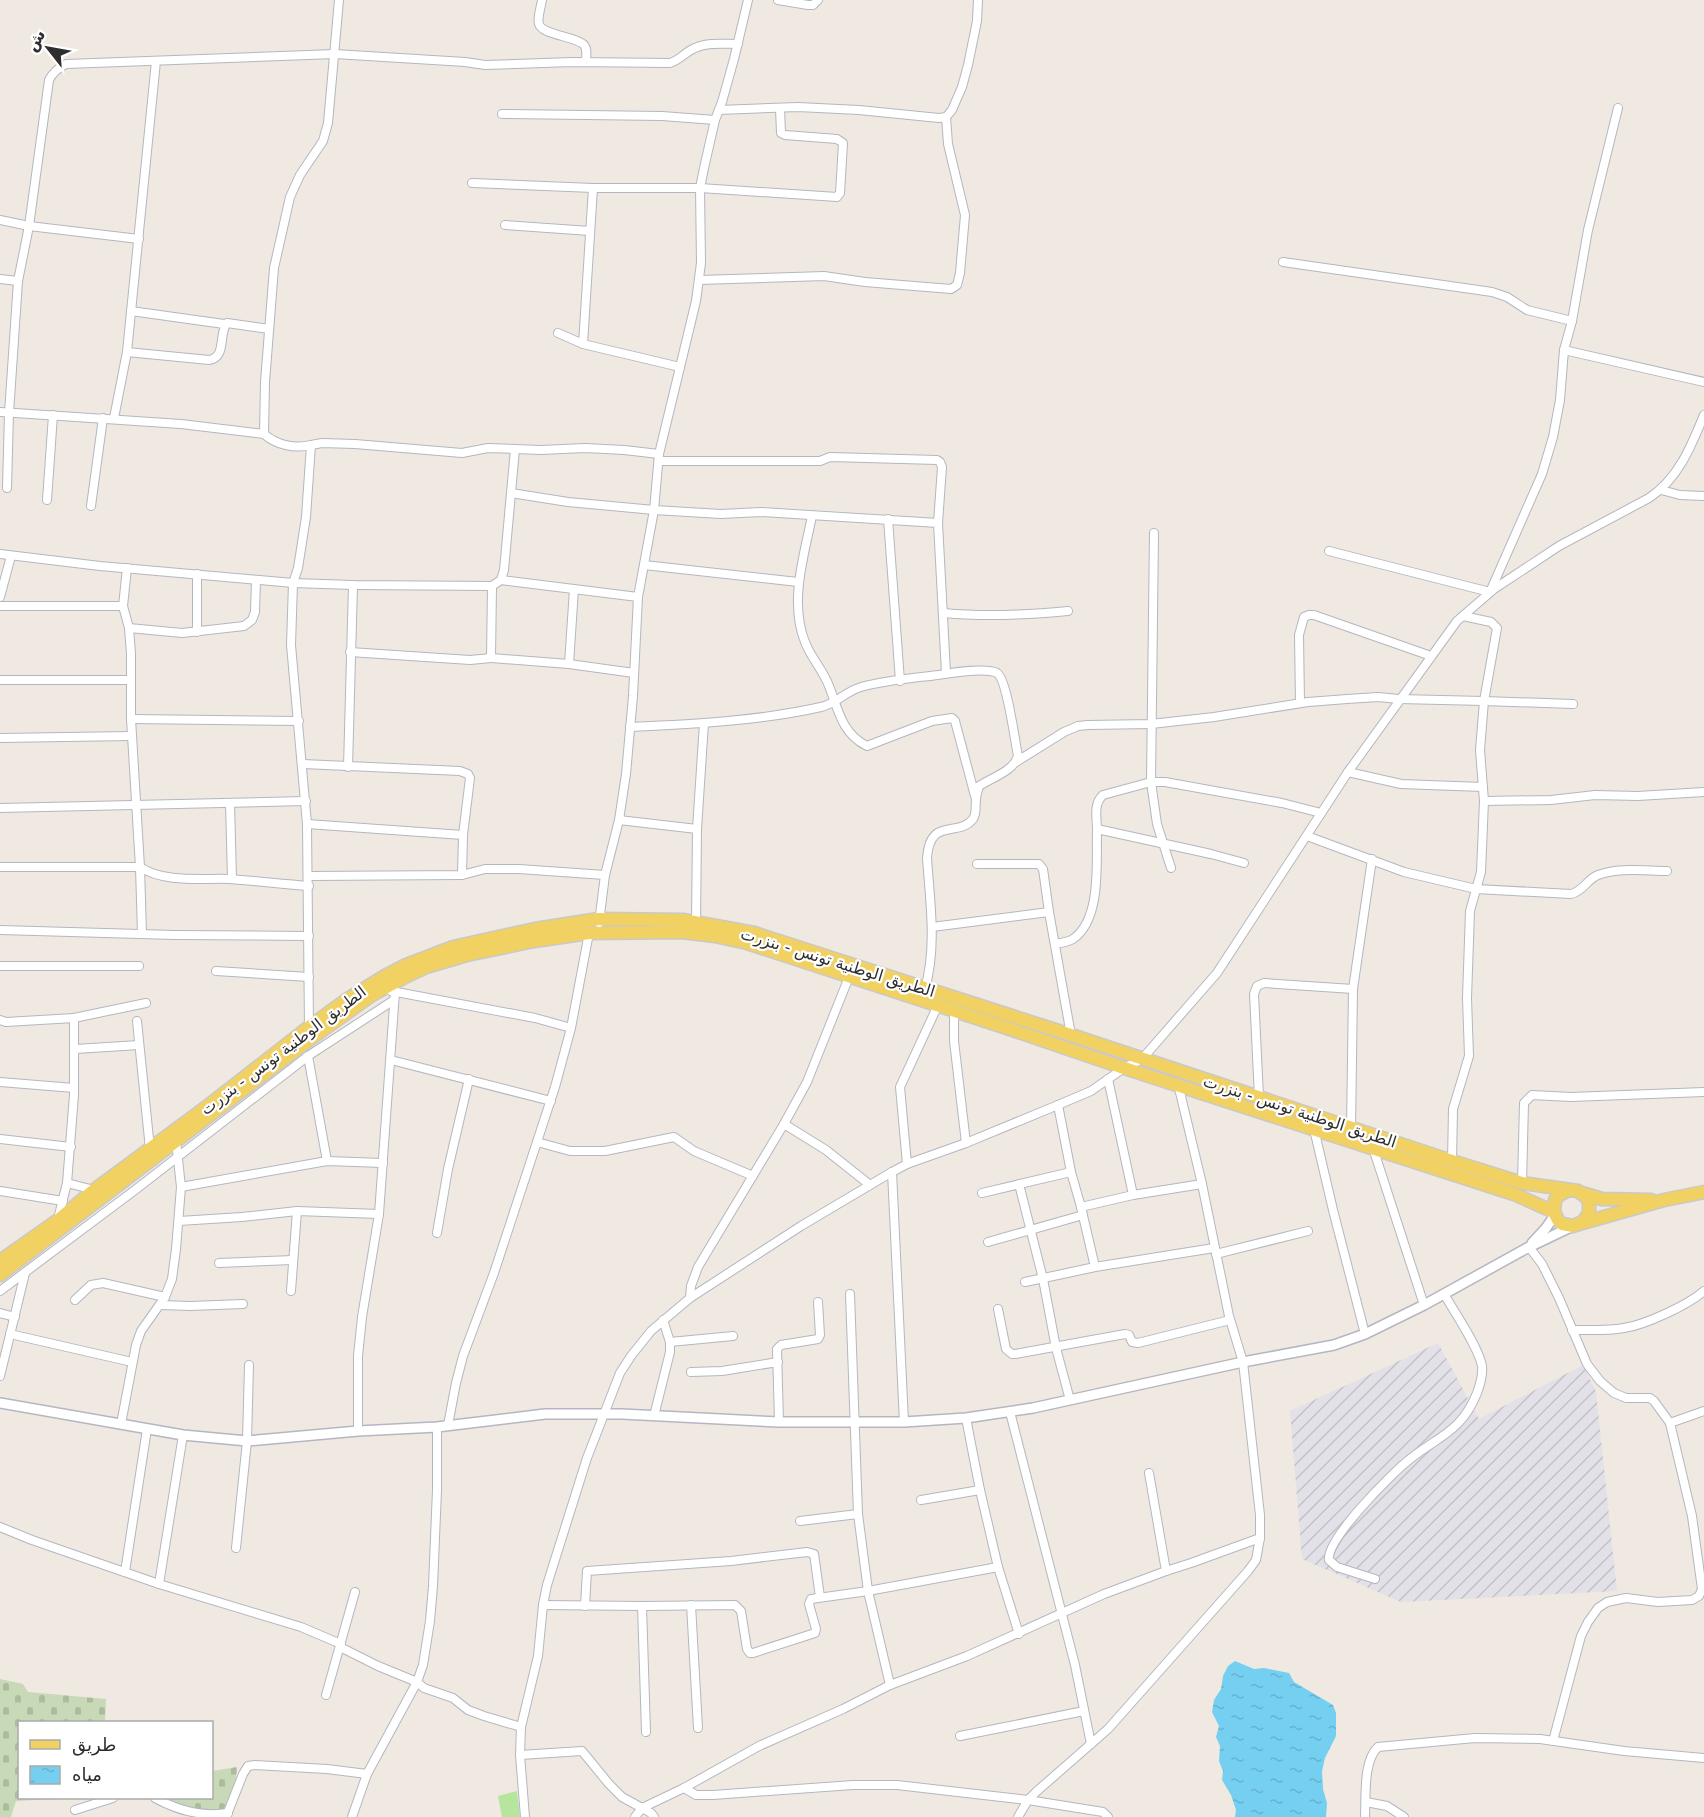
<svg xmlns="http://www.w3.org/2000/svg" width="1704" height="1817" font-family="'DejaVu Sans',Vazirmatn,sans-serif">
  <defs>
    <pattern id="industrial-furrows" width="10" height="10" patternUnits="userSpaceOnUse" patternTransform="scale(1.5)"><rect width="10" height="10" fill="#e3e1e8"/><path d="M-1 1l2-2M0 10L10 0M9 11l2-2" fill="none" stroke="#c3c1c7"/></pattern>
    <pattern id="cemetery-stones" width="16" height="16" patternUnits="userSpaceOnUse" patternTransform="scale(1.5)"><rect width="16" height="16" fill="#c8d9b8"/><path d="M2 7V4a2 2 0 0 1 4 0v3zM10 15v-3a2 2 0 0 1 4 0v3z" fill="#acbb9e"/></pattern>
    <pattern id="water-ripples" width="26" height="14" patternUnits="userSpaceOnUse" patternTransform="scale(1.5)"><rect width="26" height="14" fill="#75cff0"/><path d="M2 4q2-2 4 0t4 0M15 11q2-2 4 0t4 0" fill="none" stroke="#66b2ce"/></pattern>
  </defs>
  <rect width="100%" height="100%" fill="#efe9e1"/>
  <path fill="url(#industrial-furrows)" d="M1438,1343l41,76 104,-54 13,27 21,199 -216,11 -99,-43 -12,-148z"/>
  <path fill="#b6e59e" d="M517,1791l3,26h-18l-4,-21z"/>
  <g fill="url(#cemetery-stones)">
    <path d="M0,1679l23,5 5,8 78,7 -1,23h-85v76h57l-61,3 -5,16h-11z"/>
    <path d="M237,1767l-2,21 -13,24c-21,-1 -38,-4 -56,-14h46v-27z"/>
  </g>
  <path fill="url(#water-ripples)" d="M1235,1661l19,8 10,-1 25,5 5,9 39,23 3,8v23l-11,22 -3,13 1,18 4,14 -1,14h-91l1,-7 -5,-15 -9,-15 1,-9 -4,-10 1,-15 -4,-9 3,-11 -7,-14 2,-12 7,-11 2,-13 5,-10z"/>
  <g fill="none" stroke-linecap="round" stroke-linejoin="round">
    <g stroke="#b4b7c1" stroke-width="10">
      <g id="minor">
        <path d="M542,0c-1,7 -5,18 -3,24 3,11 35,12 44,20 5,4 3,12 3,18"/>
        <path d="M778,0l30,5h5l5,-5"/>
        <path d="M719,110l79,-3 61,3 80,8 7,-1 6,-7 10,-23 6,-22 9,-44 1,-21"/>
        <path d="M502,114l160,2 53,4"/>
        <path d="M472,183l121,5h107l137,9 3,-4 3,-50 -6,-4 -52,-4 -4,-2 -1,-25"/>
        <path d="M0,220l29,6 110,13"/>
        <path d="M505,225l85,6"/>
        <path d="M1283,262l209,30 15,5 20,13 45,11"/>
        <path d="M0,279l18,2"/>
        <path d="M699,280l125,-4 41,6 86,7 6,-4 3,-12 5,-58 -17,-71 -2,-27"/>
        <path d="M131,311l93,13"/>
        <path d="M558,333l25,11 97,23"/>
        <path d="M583,344l10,-156"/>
        <path d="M1564,350l140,32"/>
        <path d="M127,352l82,8c18,-3 9,-26 18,-37l42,6"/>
        <path d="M0,412l181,12 83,10c12,11 31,15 47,11l-5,72 -8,51 -5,15 -2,62 16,179 2,205"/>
        <path d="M114,418l13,-66 29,-291"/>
        <path d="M264,434l1,-52 9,-114 16,-71 10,-22 23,-34 5,-18 11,-123"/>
        <path d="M311,445l11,-2 33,1 107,9 26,-5 53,2 44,-2 39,2 35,4"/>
        <path d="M659,461h161l10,-4 107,3 3,2 2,5 -4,56"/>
        <path d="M7,488l2,-75 9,-132 11,-55 20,-146c4,-8 9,-12 17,-16l269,-10 130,8 20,3 87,-3 98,1c10,-3 15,-11 25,-15 13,-6 29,-4 43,-4"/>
        <path d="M1661,490l19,5 24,1"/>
        <path d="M511,493l57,9 86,8 67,4 40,-2 177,11 8,150"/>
        <path d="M47,500l6,-85"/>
        <path d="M91,506l12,-88"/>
        <path d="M812,516c-8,40 -23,86 -7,126 6,16 18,28 24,44 9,23 13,48 38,60l65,-25 20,-3 3,3 20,75"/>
        <path d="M888,519l12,162"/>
        <path d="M1154,533l-3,249 6,42 14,44"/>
        <path d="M1329,551l161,41 52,-118 11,-37 7,-37 4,-50 8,-29 16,-91 30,-122"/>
        <path d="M0,554l100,12 193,17 60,2 139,1 9,-6 3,-10 11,-121"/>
        <path d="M644,565l154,17"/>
        <path d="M127,568l-4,38 6,22 2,26v65l9,148 2,67"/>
        <path d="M501,580l137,17"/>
        <path d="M0,597l11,-41"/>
        <path d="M0,606h123"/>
        <path d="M944,613c42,4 82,2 124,-2"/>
        <path d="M1463,616l28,6 6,6 -13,73 89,3"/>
        <path d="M129,628l53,5 62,-7 8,-6 3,-8 1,-32"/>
        <path d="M197,632v-58"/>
        <path d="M350,652l120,8 21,-2 1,-72"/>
        <path d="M491,658l78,6 65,9"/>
        <path d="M569,664l5,-75"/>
        <path d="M0,680h131"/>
        <path d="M1300,703l-1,-68 5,-18 5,-2h5l117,41"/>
        <path d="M131,719l168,2"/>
        <path d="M630,727c64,-3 128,-6 191,-20 15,-3 25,-16 40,-20 25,-7 52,-9 77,-12 13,-2 48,-8 59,-2 10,6 18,69 21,83 -4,15 -27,22 -39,30 -1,5 -3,9 -3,14 -1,6 1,13 -3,19 -15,19 -43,-3 -46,39 3,44 10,88 -2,131"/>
        <path d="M0,738l132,-2"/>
        <path d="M1016,762l48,-30 14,-6 10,-1 63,-1 63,-7 94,-15 39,-3 31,-2 21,2 85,2 -4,49 4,51 -3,71 -11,39 -3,87 2,58 -16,53 -1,52"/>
        <path d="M303,764l157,7 8,3 2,4 -7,57 -1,40"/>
        <path d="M348,767l5,-182"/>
        <path d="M1348,772l53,12 82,3"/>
        <path d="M1484,801l67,-1 44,-5 43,1 66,-4"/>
        <path d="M230,803l2,76"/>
        <path d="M0,808l306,-7"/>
        <path d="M619,820l78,9"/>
        <path d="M307,824l156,11"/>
        <path d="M1097,829l114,25 33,9"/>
        <path d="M1307,836l97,36 72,17 95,5c13,-3 16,-15 27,-19 21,-8 47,-4 69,-4"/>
        <path d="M977,864h62l4,5 6,43"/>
        <path d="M0,867h140c23,16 63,11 90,12 26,2 53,5 79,7"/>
        <path d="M309,876l153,-1 23,-6h34l86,6"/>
        <path d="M696,922l1,-93 7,-106"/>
        <path d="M599,923l6,-48 14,-55 7,-46 7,-78 5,-99 16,-87 5,-56 37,-153 5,-38 -1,-75 4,-20 11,-48 7,-18 12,-43 14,-59"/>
        <path d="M932,927l117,-15 22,123"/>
        <path d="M0,930l175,5 134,1"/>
        <path d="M1055,944c6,-1 13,-2 18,-5 29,-20 23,-77 24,-109 0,-12 -4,-26 6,-35l48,-13h14l117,21 39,10"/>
        <path d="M0,966h139"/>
        <path d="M216,971l93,6"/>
        <path d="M391,991l144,27 36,10"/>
        <path d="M954,1011v30l12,102"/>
        <path d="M0,1020l6,2 68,-4 72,-15"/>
        <path d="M137,1021l13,128"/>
        <path d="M75,1049l64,-4"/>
        <path d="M308,1056l19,105"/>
        <path d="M391,1060l160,41"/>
        <path d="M1108,1079l25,116"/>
        <path d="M0,1082l74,6"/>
        <path d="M1259,1097l-5,-103 3,-8 7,-3 89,6"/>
        <path d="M1058,1105l13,67 10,35 14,60"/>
        <path d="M784,1124l42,26 44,35"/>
        <path d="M1314,1129l19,81 32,124"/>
        <path d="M1351,1129l2,-140 19,-130"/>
        <path d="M0,1139l71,8"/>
        <path d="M537,1142l33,9h35l69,-14 20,14 59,25"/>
        <path d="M1373,1148l51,157"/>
        <path d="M907,1164l-7,-77 38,-82"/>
        <path d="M892,1172l12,250"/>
        <path d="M67,1183l7,-88v-77"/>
        <path d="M1522,1183l2,-80 8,-8 39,2 133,-5"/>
        <path d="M1019,1184l24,95 13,69 14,52"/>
        <path d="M181,1187l146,-26 56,2"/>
        <path d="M0,1191l63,10"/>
        <path d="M982,1193l89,-21"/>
        <path d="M1081,1207l52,-12 69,-11"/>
        <path d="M58,1219l9,-36 27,7"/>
        <path d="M179,1221l63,-4 55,-6 82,3"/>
        <path d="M437,1233l11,-64 21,-90"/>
        <path d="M988,1242l95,-27"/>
        <path d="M1529,1247l13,17 17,34 28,66 13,17 14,12 12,5h24l4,3 16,22 22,93 10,73 -3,7 -7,4 -34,2 -32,-4 -19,4 -9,6 -10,14 -7,14 -28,105"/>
        <path d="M1216,1254l92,-23"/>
        <path d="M219,1263l74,-3"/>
        <path d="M1025,1282l70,-15 119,-19"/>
        <path d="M0,1291l135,-101 173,-134 86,-56"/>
        <path d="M291,1291l6,-80"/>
        <path d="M850,1294l8,220 10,77 22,94"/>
        <path d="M690,1298l1,-12 7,-19 86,-143 23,-42 42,-105"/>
        <path d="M75,1300l16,-15 12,-2 62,14"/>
        <path d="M160,1305l30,1 53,-2"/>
        <path d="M998,1309l8,40 6,5h3l110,-20 4,1 3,7 6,1 92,-23"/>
        <path d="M0,1313l15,4"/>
        <path d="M1572,1330c17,0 35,1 52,-2 21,-3 64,-23 80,-37"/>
        <path d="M10,1334l122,28"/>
        <path d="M670,1342l63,-6"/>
        <path d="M691,1372l31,-1 56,-9"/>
        <path d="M0,1376l25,-103"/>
        <path d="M1010,1412l65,253 16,79"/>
        <path d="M654,1416l16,-64v-10l-7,-22"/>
        <path d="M966,1418l14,72 18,77 21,67"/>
        <path d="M779,1422l-2,-73 4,-4 37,-6 2,-4 -2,-33"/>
        <path d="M1670,1423l34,-12"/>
        <path d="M121,1424l15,-79 5,-14 24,-34 7,-18 4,-30 5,-62 -5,-46"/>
        <path d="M448,1425l8,-42 7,-27 31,-83 61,-186 16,-59 18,-95"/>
        <path d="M358,1431v-75l4,-39 17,-103 16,-222"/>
        <path d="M1149,1473l17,98"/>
        <path d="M921,1500l59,-10"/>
        <path d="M800,1521l58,-7"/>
        <path d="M0,1527l32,13 127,44 142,43 40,17"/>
        <path d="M236,1548l11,-107 2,-76"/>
        <path d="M125,1572l22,-143"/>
        <path d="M1375,1579l-38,-12 -8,-7c-3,-21 64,-88 81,-101 29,-23 52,-28 67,-66 3,-8 6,-18 5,-27 -3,-18 -28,-55 -38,-72"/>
        <path d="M159,1584l24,-149"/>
        <path d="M543,1605l99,1 93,-1 6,6 6,38 3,4h3l62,-20 1,-4 -7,-25 2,-5 57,-8 130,-24"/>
        <path d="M691,1605l7,123"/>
        <path d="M585,1606l2,-35 144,-10 76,-9 7,2 6,43"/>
        <path d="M642,1606l4,126"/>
        <path d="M340,1647l38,19 39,16 7,6 29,10 15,12 16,6 37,11"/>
        <path d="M326,1695l29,-103"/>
        <path d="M960,1736l124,-25"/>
        <path d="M520,1755l62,-4 27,33 13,13 20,11 42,-20 75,-42 84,-37 47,-24 77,-29 137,-62 62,-23 25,-8 69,-25"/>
        <path d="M684,1788l12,7h17l140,-10h44l131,15 75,12 5,5"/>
        <path d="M155,1798c22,12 48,19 73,15"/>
        <path d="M1366,1802l21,4 17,11"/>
        <path d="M75,1810l38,-12"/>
        <path d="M226,1817l17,-43 5,-8 7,-1 72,4 40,5"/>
        <path d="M352,1817l15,-43 50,-92 6,-17 7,-44 3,-35 4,-96v-63"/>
        <path d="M525,1817l-5,-62 1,-28 17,-71 5,-51 4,-20 40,-127 33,-85 11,-17 20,-25 39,-33 111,-72 91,-54 15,-8 59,-21 92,-38 33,-14 33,-23 18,-9 75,-86 131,-201 109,-151 37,-32 65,-43 90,-48c29,-19 42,-51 55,-83"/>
        <path d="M635,1817l7,-9 9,5 3,4"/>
        <path d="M1018,1817l10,-17 8,-8 72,-63 140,-158 8,-11 4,-22v-23l-17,-153 -14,-46 -27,-132 -24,-100"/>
        <path d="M1365,1817c1,-21 -2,-56 13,-70l97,-9 65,1 84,12 80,7"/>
      </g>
    </g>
    <g stroke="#b4b7c1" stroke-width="12">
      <g id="tertiary">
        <path d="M1532,1243l14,-15 9,-13"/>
        <path d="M0,1403l183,32 64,6 111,-10 79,-4 108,-13h77l157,8h125l62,-4 67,-10 210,-46 91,-17 31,-11 59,-29 105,-58 44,-21"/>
      </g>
    </g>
    <g stroke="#c9c9c9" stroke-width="15">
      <g id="primary">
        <path d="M1582,1193l20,6 49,1"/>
        <path d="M1579,1224l85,-24 40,-8"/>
        <path d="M0,1261l58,-41 36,-30 115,-85 100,-78 37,-27 39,-24 21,-11 47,-18 82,-18 64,-10 84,1 71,13 317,102 381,126 70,22 56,8 8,6 3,5v11l-6,9 -10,4 -11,-2 -4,-4 -4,-8 1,-12 4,-5 10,-5"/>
        <path d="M0,1275l309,-235 63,-45 35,-19 19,-9 41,-12 67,-14 55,-8 93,-1 33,4 32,7 257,84 120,41 390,126 40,18"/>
      </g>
    </g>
    <use href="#minor" stroke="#fff" stroke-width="8"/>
    <use href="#tertiary" stroke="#fff" stroke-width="9"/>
    <use href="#primary" stroke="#f2d163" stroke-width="12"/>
  </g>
  <g text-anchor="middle" stroke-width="4.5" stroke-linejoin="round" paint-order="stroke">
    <g font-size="16" fill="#2e2e2e" stroke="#fff">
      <text transform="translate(838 962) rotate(17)" y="6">الطريق الوطنية تونس - بنزرت</text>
      <text transform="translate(283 1050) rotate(-37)" y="6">الطريق الوطنية تونس - بنزرت</text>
      <text transform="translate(1300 1111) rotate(18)" y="6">الطريق الوطنية تونس - بنزرت</text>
    </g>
  </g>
  <rect x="18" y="1721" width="195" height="78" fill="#ffffff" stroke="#ababab" stroke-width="1.5"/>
  <rect x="30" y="1740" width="30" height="9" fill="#f2d163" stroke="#ababab" stroke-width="1.5"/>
  <text x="72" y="1751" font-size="18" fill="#2e2e2e">طريق</text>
  <rect x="30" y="1766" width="30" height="18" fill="url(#water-ripples)" stroke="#ababab" stroke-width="1.5"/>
  <text x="72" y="1781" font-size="18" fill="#2e2e2e">مياه</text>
  <g transform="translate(48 48) rotate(301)" stroke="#ffffff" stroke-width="4.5" paint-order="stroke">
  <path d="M0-4.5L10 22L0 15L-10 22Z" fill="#2e2e2e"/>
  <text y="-9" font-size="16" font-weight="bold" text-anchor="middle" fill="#2e2e2e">ش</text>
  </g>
</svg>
